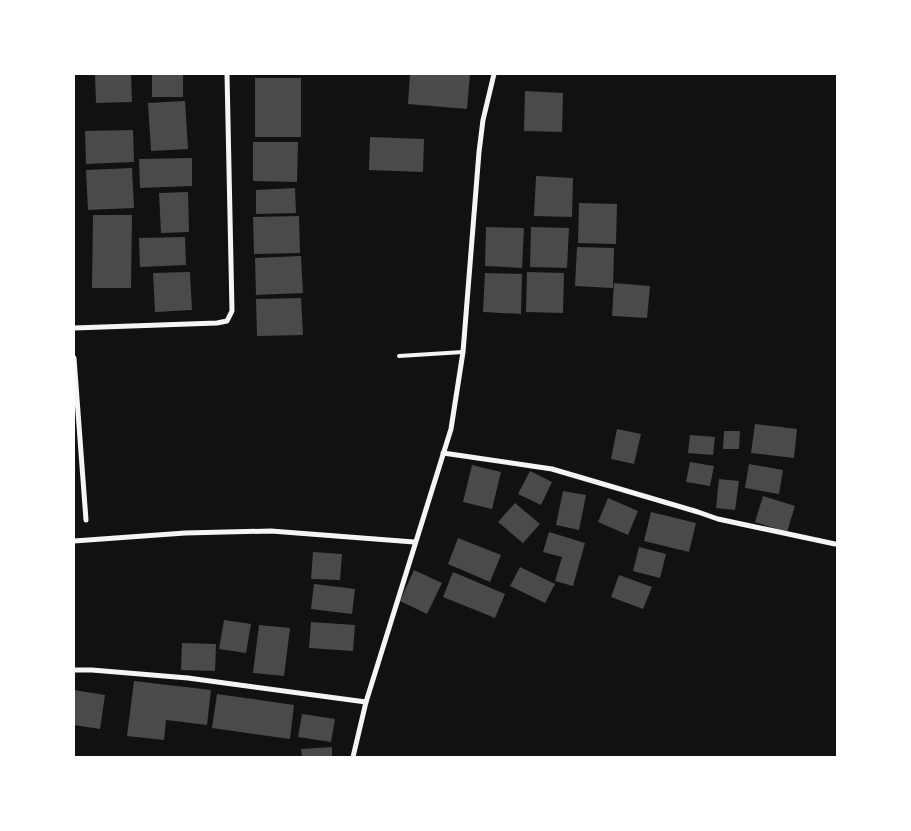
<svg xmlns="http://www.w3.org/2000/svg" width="911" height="831" font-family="Commissioner,sans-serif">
  <rect width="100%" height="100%" fill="#111"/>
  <g fill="#4a4a4a">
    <path d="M95,74h36l1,28 -36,1z"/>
    <rect x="152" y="74" width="31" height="23"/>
    <path d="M410,74h60l-3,35 -59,-5z"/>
    <rect x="255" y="78" width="46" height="59"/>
    <path d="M525,91l38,2 -1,39 -38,-1z"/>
    <path d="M185,101l3,48 -37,2 -3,-48z"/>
    <path d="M133,130l1,32 -48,2 -1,-33z"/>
    <path d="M370,137l54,2 -1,33 -54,-2z"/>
    <path d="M253,142h45l-1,40 -44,-1z"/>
    <path d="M192,158v28l-52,2 -1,-29z"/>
    <path d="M132,168l2,40 -46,2 -2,-40z"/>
    <path d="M536,176l37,2 -1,39 -38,-1z"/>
    <path d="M295,188l1,25 -40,1v-24z"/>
    <path d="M188,192l1,40 -28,1 -2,-40z"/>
    <path d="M579,203l38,1 -1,40 -38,-1z"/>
    <path d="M93,215h39l-1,73h-39z"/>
    <path d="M299,216l1,37 -46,1 -1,-37z"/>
    <path d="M486,227l38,1 -2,40 -37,-2z"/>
    <path d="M531,227l38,1 -2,40 -37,-1z"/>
    <path d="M185,237l1,28 -46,2 -1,-29z"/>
    <path d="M577,247l37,1 -1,40 -38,-2z"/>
    <path d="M301,256l2,37 -47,2 -1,-37z"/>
    <path d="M190,272l2,38 -37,2 -2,-39z"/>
    <path d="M527,272l37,1 -1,40 -37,-1z"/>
    <path d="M485,273l37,1 -1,40 -38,-2z"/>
    <path d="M614,283l36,3 -3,32 -35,-2z"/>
    <path d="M301,298l2,37 -46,1 -1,-37z"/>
    <path d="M755,424l42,5 -3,29 -43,-5z"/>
    <path d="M617,429l24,5 -7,30 -23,-5z"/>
    <path d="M724,431h16l-1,18h-16z"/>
    <path d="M690,435l25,2 -2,18 -25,-2z"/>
    <path d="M690,462l24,4 -4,20 -24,-4z"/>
    <path d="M749,464l34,6 -4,24 -34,-6z"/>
    <path d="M472,465l29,7 -9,37 -29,-7z"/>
    <path d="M530,471l22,11 -11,23 -23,-11z"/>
    <path d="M719,479l20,2 -4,29 -19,-2z"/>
    <path d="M563,491l23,4 -7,35 -23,-5z"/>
    <path d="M763,496l32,10 -8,26 -32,-10z"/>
    <path d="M608,498l30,13 -10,24 -30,-13z"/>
    <path d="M515,503l25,21 -17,19 -25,-21z"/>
    <path d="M651,512l45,11 -7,29 -45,-11z"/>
    <path d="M549,532l36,11 -12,43 -18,-5 7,-24 -19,-5z"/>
    <path d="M458,538l43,17 -11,27 -42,-18z"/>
    <path d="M639,547l27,7 -6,24 -27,-7z"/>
    <path d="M313,552l29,2 -2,26 -29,-1z"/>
    <path d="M520,567l35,17 -10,19 -35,-17z"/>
    <path d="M414,570l28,13 -15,31 -27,-13z"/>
    <path d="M453,572l52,22 -10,24 -52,-21z"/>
    <path d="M619,575l33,12 -9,22 -32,-12z"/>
    <path d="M314,584l41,5 -3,25 -41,-5z"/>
    <path d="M224,620l27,4 -5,29 -27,-4z"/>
    <path d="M311,622l44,3 -2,26 -44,-3z"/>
    <path d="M259,625l31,3 -6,48 -31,-3z"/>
    <path d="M182,643l34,1 -1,27 -34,-1z"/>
    <path d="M134,681l77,9 -4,35 -41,-5 -2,20 -37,-4z"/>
    <path d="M74,690l31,5 -5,34 -26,-4z"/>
    <path d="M217,694l77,11 -4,34 -78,-11z"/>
    <path d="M302,714l33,5 -4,23 -33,-5z"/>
    <path d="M332,747v10h-30l-1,-8z"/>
  </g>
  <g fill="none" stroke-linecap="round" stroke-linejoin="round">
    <path stroke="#f5f5f5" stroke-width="4" d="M399,356l64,-4"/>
    <g stroke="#f5f5f5" stroke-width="5">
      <path d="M74,328l143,-5 10,-2 5,-10 -5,-237"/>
      <path d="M74,358l12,162"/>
      <path d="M443,453l109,16 146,43 20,7 117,25"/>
      <path d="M74,541l111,-8 86,-2 143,11"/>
      <path d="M74,670h18l96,8 178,24"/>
      <path d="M353,757l13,-55 85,-273 12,-77 16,-200 4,-32 11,-46"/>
    </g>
  </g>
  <rect width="911" height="831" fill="none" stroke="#ffffff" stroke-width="150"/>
</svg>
